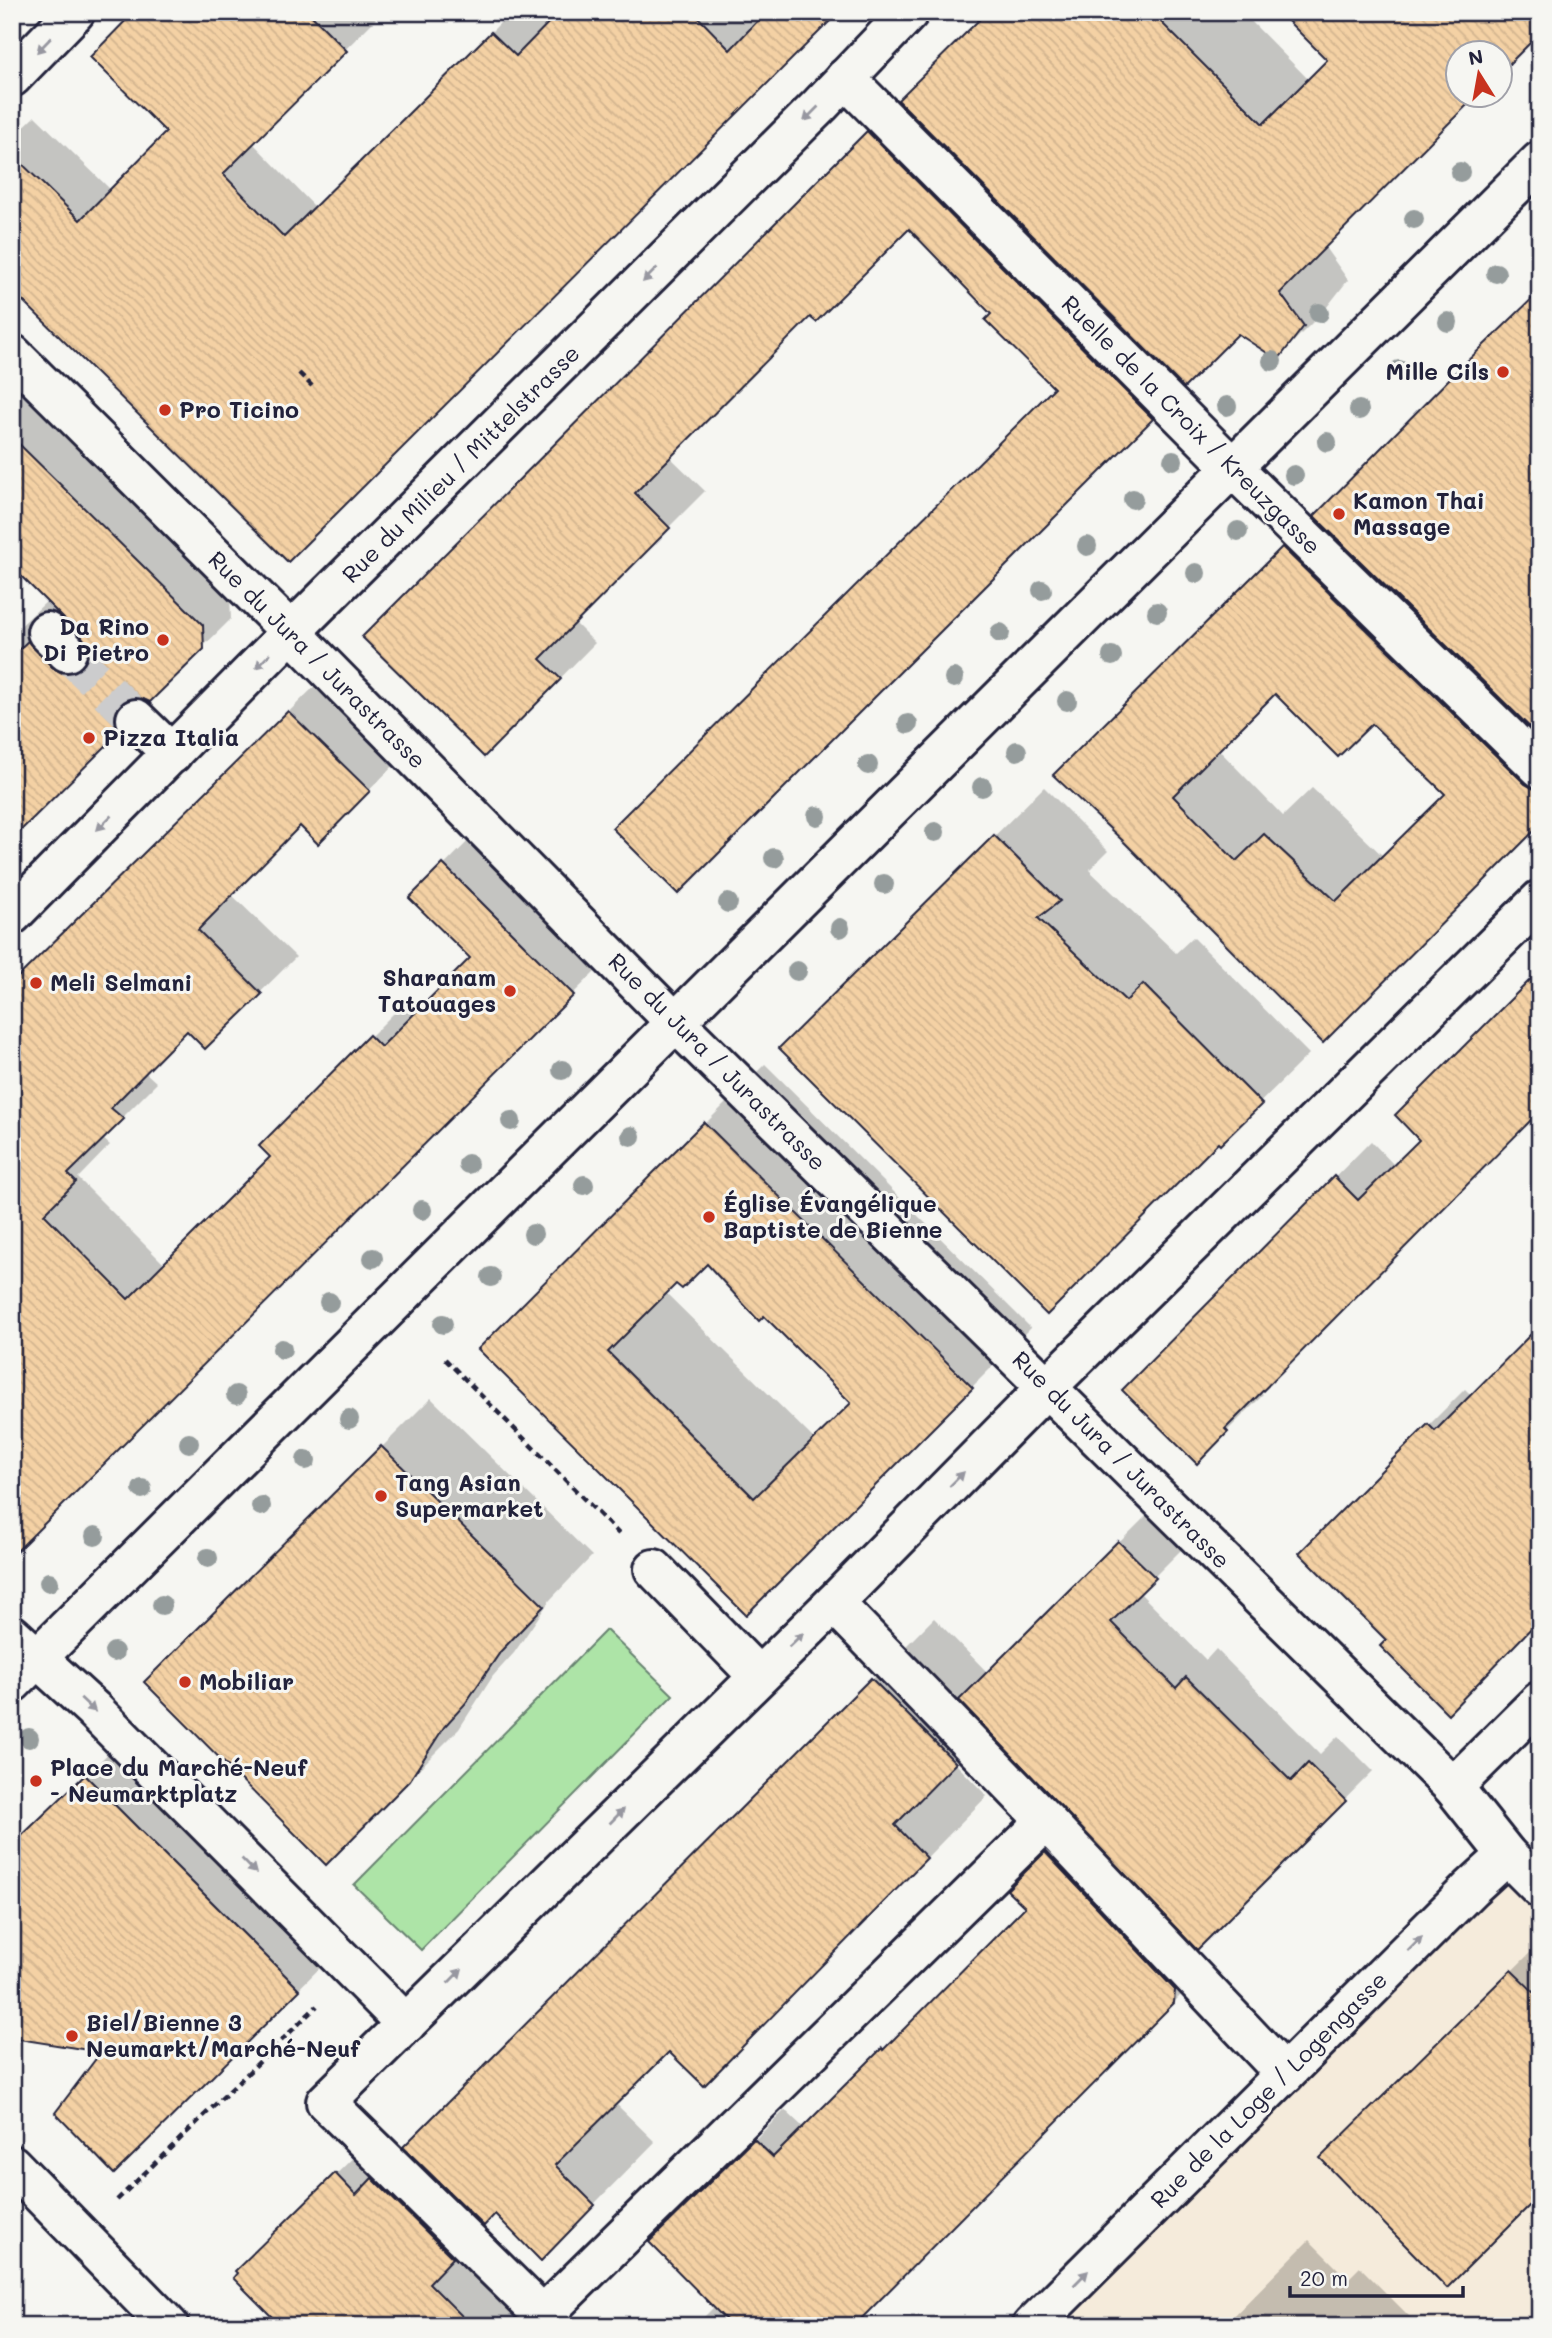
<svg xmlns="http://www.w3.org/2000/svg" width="1552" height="2338" font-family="Mali,sans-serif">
  <defs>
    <pattern id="building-back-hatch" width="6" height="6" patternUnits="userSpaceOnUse" patternTransform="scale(1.75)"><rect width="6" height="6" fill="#f4d1a4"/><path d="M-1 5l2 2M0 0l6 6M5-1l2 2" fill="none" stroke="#d1b38e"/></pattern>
  </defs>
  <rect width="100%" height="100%" fill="#f6f6f2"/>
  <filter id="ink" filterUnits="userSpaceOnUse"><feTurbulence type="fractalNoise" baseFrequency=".0143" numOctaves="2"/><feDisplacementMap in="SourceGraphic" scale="14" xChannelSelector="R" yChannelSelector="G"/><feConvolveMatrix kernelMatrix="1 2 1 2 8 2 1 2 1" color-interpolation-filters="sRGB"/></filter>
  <g filter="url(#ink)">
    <path fill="#f5ebdb" d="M1507,1855l33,33v438h-508z"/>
    <path fill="#ade4a7" stroke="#688371" stroke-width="2" d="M606,1630l67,65 -252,255 -67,-65z"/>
    <g fill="#0003" fill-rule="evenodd">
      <path d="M137,12h233l6,7 -124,123 64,66 195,-196h243l7,8 -473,540 -276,-273v-149l23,-22 76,74 58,-58z"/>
      <path d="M989,12h253l67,68 231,-49 -40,41v-20h-42l-134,194 24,34 -25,32 -46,46 -39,-26 -560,560 379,-504 -64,-74 -84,-88 -99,88 -141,142 36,35 -131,131 21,21 -75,76 -156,-82z"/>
      <path d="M1540,291v533l-217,216 -118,-119 -149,-146zM1275,692l97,29 75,73 -64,62 -71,-68 -29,28 -65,-67z"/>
      <path d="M12,380l218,216 1,23 -82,81 -6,-3 4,6 -135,134v-203l36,-34 -36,-35zM54,610l10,5 25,30 -9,-5 -21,-21z"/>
      <path d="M324,677l80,78 -86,87 -18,-18 -69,70 65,63 -91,90 -18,-19 -42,44 12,11 -55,55 8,7 -32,33 87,87 108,-108 -12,-11 145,-145 12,12 55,-55 -61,-60 67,-68 129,129 -593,591 -3,-565z"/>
      <path d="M1044,787l64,64 -19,19 87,83 17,-16 116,117 -89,88 -439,-94z"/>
      <path d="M765,1064l266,264 -285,285 -266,-264zM708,1261l145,141 -38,38 -150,-148 10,-10z"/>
      <path d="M1371,1141l24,25 -135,226 3,3 -66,66 -73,-71z"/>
      <path d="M1465,1389l7,7 -83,244 -88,-87z"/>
      <path d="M431,1398l161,158 -42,44 -36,53 -21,23 -34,53 -133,133 -179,-180z"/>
      <path d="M1148,1514l35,34 -44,44 67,68 10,-11 104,105 18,-18 35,35 -177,178 9,10 -1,12 -77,80 -277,275h-155l20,-20 -64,-64 134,-132 19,18 223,-221 -17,-17 68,-68 -89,-93 -34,34 32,33 -222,227 -96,26 -54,54 40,39 -114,116 -46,-46 -37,39 74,75h-249l-15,-85 99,-97 21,22 546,-548 54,55z"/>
      <path d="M135,1727l213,213 -234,232 -10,-121 -92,-203z"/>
      <path d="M1540,1771v20l-10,-10z"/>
      <path d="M1540,1943v249l-217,-34z"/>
      <path d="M1309,2240l39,39 12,-12 59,59h-195z"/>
    </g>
    <g fill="url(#building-back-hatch)" stroke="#22223b" stroke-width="2" fill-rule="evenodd">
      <path d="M134,12h174l39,39 -124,123 61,63 207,-205 25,24 43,-44h134l37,38 36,-38h73l-551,550 -276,-272v-136l68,66 86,-88 -76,-75z"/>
      <path d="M987,12h164l112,112 64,-64 -48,-48h261v21l-40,40v-21h-42v42h20l-198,199 24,33 -26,34 -40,-26 -54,54 -286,-288z"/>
      <path d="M867,131l286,288 -475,475 -66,-66 442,-440 -69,-68 6,-6 -82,-85 -93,93 -6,-5 -175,176 35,35 -130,131 21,20 -77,78 -122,-120z"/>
      <path d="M1540,291v446l-226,-221 144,-146z"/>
      <path d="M12,437l191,188 1,24 -54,53 -9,-4h-10l-10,5 -6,11v10l4,9 -107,106v-183l16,-15 24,26 10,6h11l9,-5 6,-11v-11l-6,-9 -70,-70z"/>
      <path d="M1282,547l243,237 9,5h6v36l-217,218 -200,-202 -70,-66zM1275,694l63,63 34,-33 73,70 -109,107 -72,-67 -28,27 -63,-65z"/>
      <path d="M288,711l82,80 -52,53 -18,-18 -102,104 64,64 -57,55 -18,-18 -76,77 13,11 -56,55 8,8 -32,32 84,85 142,-142 -11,-11 110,-111 12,12 89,-89 -61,-60 34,-34 131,131 -562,561v-573z"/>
      <path d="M994,835l66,66 -22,17 88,83 17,-17 119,120 -42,41 -2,-2 -171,172 -268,-267z"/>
      <path d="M1540,970v141l-315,318 3,3 -31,32 -75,-74 212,-214 24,24 61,-60 -24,-25z"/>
      <path d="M704,1122l269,266 -227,227 -268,-266zM707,1264l52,57 5,-5 87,87 -97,95 -146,-146 68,-68 6,5z"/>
      <path d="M1540,1325v294l-92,95 -68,-68 6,-6 -87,-87 129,-129 7,7z"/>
      <path d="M381,1446l163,160 -43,45 -36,53 -21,23 -34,53 -84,85 -182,-183z"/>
      <path d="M1118,1541l38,37 -45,44 65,66 10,-11 105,104 17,-18 38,38 -149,149 -238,-250z"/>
      <path d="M871,1678l85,85 -61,62 32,33 -223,228 -35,-34 -114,113 40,40 -54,56 -46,-47 -11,12 -81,-79z"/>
      <path d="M85,1775l215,215 -186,184 -59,-61 46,-61 -89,-14v-193z"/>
      <path d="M1045,1852l130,138 -1,13 -320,323h-122l-83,-84 105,-103 19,18 109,-109 1,2 142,-143 -18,-17z"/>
      <path d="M1511,1970l29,28v197l-93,93 -127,-130z"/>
      <path d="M335,2173l21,22 16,-17 81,80 -24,25 43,43h-191l-48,-48 4,-5 -2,-2z"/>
    </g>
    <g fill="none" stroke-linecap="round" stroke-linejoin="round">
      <path stroke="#cccccd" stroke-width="38" stroke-dasharray="38 19" stroke-linecap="butt" d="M67,652l69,67"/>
      <g stroke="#22223b" stroke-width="44">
        <g id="minor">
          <path d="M12,77l63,-65"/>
          <path d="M845,78l388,390 307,300"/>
          <path d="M12,354l279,278 385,391 777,764 54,68 33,33"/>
          <path d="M47,632l20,20"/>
          <path d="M136,719l36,35"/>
          <path d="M12,915l279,-283 529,-527 89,-93"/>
          <path d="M654,1569l104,107"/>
          <path d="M834,1603l212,218 239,253"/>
          <path d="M12,1635l81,74 313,315"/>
          <path d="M12,1683l1528,-1522"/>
          <path d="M1453,1787l87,-86"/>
          <path d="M543,2315l503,-494"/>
          <path d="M554,2326l-228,-224 508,-499 213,-216 493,-487"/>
          <path d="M1032,2326l439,-438 36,-33"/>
        </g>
      </g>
      <g stroke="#22223b" stroke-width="44">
        <path id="major" d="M12,2165l157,161"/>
      </g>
      <g stroke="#22223b" stroke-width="4.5" stroke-dasharray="7 5" stroke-linecap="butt">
        <path d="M299,373l13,13"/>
        <path d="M445,1359l174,175"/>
        <path d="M117,2200l200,-194"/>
      </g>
      <use href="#minor" stroke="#f6f6f2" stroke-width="38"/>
      <use href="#major" stroke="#f6f6f2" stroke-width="38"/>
    </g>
    <g fill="#959c9c">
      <circle cx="1460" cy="172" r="10"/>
      <circle cx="1414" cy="219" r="10"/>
      <circle cx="1496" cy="273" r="10"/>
      <circle cx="1319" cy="313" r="10"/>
      <circle cx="1448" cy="322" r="10"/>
      <circle cx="1272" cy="361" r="10"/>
      <circle cx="1399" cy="370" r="10"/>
      <circle cx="1227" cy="406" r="10"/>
      <circle cx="1359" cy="410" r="10"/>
      <circle cx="1327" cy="442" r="10"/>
      <circle cx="1173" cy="460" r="10"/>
      <circle cx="1294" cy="475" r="10"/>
      <circle cx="1133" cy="499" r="10"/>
      <circle cx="1238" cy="531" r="10"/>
      <circle cx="1087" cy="546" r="10"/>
      <circle cx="1196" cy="573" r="10"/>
      <circle cx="1042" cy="590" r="10"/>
      <circle cx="1157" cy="612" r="10"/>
      <circle cx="1000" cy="633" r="10"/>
      <circle cx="1112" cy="656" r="10"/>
      <circle cx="954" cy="678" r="10"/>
      <circle cx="1067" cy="701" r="10"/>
      <circle cx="908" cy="724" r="10"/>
      <circle cx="1017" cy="751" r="10"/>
      <circle cx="868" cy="765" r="10"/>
      <circle cx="982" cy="787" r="10"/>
      <circle cx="817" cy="816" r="10"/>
      <circle cx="935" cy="832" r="10"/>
      <circle cx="774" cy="858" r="10"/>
      <circle cx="884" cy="884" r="10"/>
      <circle cx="728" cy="903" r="10"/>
      <circle cx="840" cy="928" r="10"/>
      <circle cx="797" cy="971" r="10"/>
      <circle cx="562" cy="1070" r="10"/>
      <circle cx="511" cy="1121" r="10"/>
      <circle cx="631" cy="1136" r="10"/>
      <circle cx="468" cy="1164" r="10"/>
      <circle cx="584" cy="1185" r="10"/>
      <circle cx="422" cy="1210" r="10"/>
      <circle cx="533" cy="1234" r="10"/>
      <circle cx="373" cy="1258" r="10"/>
      <circle cx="491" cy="1277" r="10"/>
      <circle cx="329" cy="1302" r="10"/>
      <circle cx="443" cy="1324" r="10"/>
      <circle cx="282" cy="1349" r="10"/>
      <circle cx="236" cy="1395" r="10"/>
      <circle cx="349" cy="1419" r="10"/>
      <circle cx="189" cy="1443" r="10"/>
      <circle cx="306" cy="1460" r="10"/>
      <circle cx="142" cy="1489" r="10"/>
      <circle cx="261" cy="1506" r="10"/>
      <circle cx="95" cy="1536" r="10"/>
      <circle cx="208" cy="1558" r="10"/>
      <circle cx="49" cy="1582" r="10"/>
      <circle cx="162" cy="1605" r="10"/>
      <circle cx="114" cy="1652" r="10"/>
      <circle cx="29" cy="1738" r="10"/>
    </g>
    <defs><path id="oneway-solid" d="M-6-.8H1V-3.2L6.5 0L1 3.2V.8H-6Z" transform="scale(1.75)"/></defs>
    <g fill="#9797a0">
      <use href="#oneway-solid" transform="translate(44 45) rotate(134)"/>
      <use href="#oneway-solid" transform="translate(811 114) rotate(135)"/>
      <use href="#oneway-solid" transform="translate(650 275) rotate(135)"/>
      <use href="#oneway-solid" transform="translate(263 661) rotate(135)"/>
      <use href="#oneway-solid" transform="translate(104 823) rotate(135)"/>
      <use href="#oneway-solid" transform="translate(957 1479) rotate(-45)"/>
      <use href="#oneway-solid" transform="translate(796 1640) rotate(-44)"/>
      <use href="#oneway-solid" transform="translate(88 1705) rotate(43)"/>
      <use href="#oneway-solid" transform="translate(617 1816) rotate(-45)"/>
      <use href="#oneway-solid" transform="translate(249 1866) rotate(45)"/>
      <use href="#oneway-solid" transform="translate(1415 1944) rotate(-45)"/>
      <use href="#oneway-solid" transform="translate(455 1976) rotate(-45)"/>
      <use href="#oneway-solid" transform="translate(1081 2278) rotate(-45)"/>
    </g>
  </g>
  <g fill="#c8321e" stroke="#f6f6f2" stroke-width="2.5">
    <circle cx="1503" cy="372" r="7"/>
    <circle cx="165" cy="410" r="7"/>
    <circle cx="1339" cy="514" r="7"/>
    <circle cx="163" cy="640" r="7"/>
    <circle cx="89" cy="738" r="7"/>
    <circle cx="36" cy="983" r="7"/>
    <circle cx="510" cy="991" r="7"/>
    <circle cx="709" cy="1217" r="7"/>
    <circle cx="381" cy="1496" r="7"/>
    <circle cx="185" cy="1682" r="7"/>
    <circle cx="36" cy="1781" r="7"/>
    <circle cx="72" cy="2036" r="7"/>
  </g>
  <g text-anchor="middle" stroke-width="6" stroke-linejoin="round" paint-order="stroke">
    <g font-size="23" font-weight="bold" fill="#22223b" stroke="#f6f6f2" text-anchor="start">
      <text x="1489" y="380" text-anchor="end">Mille Cils</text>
      <text x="179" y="418">Pro Ticino</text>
      <text x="1353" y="509">Kamon Thai<tspan x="1353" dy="26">Massage</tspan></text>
      <text x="149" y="635" text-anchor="end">Da Rino<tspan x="149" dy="26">Di Pietro</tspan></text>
      <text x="103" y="746">Pizza Italia</text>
      <text x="496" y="986" text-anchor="end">Sharanam<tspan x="496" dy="26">Tatouages</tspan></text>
      <text x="50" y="991">Meli Selmani</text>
      <text x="723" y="1212">Église Évangélique<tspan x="723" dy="26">Baptiste de Bienne</tspan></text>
      <text x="395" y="1491">Tang Asian<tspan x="395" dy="26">Supermarket</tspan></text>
      <text x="199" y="1690">Mobiliar</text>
      <text x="50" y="1776">Place du Marché-Neuf<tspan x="50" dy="26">- Neumarktplatz</tspan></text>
      <text x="86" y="2031">Biel/Bienne 3<tspan x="86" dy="26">Neumarkt/Marché-Neuf</tspan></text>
    </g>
    <g font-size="23" fill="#22223b" stroke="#f6f6f2">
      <text transform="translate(1191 425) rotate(45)" y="8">Ruelle de la Croix / Kreuzgasse</text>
      <text transform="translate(461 464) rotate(-45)" y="8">Rue du Milieu / Mittelstrasse</text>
      <text transform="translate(317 660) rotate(45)" y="8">Rue du Jura / Jurastrasse</text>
      <text transform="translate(717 1062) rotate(45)" y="8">Rue du Jura / Jurastrasse</text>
      <text transform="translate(1121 1460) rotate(45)" y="8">Rue du Jura / Jurastrasse</text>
      <text transform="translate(1269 2090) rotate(-45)" y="8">Rue de la Loge / Logengasse</text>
    </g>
  </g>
  <rect width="1552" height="2338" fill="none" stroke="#f6f6f2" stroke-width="42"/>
  <rect x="21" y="21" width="1510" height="2296" fill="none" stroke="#22223b" stroke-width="2.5" filter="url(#ink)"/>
  <g transform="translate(1479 74) rotate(349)"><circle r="33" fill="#f6f6f2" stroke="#a1a1a9" stroke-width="2"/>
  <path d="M0-5L12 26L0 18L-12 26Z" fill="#c8321e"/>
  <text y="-10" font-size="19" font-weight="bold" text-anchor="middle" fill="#22223b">N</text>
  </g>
  <path d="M1290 2286v10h173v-10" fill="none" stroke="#22223b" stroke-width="3.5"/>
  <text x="1300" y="2286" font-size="21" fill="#22223b" stroke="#f6f6f2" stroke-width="5" paint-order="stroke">20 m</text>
</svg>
